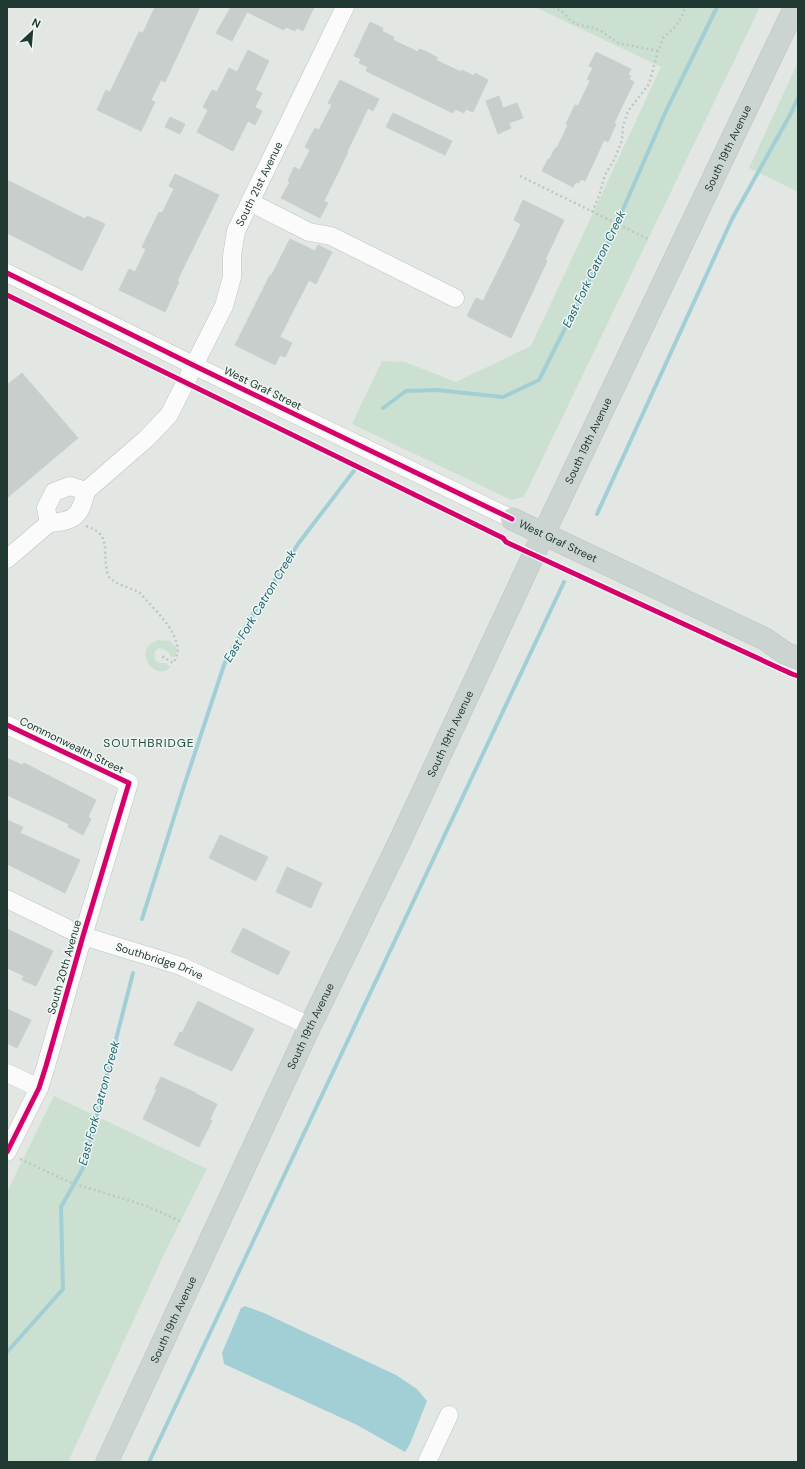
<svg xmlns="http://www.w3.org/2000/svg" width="805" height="1469" font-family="'DM Sans',sans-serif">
  <rect width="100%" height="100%" fill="#e2e7e4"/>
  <g fill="#cbe0d0">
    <path d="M535,7h225l-236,490 -13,3 -159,-76 30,-63 23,1 51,20 75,-36 130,-279z"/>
    <path d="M798,62v130l-49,-24z"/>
    <path d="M158,640l12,1 6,6v8l-2,2h-3c-7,-14 -21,-10 -15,4l4,2h6l4,4c-11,14 -33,-8 -21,-22 2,-2 6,-4 9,-5z"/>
    <path d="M54,1096l153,73 -40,79 -99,214h-61v-270z"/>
  </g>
  <path fill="#a2cfd5" d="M245,1306l19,7 132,62 21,14 10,12 -17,43 -5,8 -48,-27 -133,-61 -2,-11 19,-45z"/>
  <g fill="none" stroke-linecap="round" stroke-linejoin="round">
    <g stroke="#a2cfd5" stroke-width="4">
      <path d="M383,408l23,-17 30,-1 67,7 36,-17 71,-141 56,-128 51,-104"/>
      <path d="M597,514l135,-295 58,-104 8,-17"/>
      <path d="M142,919l40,-127 43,-130 28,-48 45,-70 58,-76"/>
      <path d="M7,1352l56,-63 -2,-82 22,-39 50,-195"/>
      <path d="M149,1462l415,-880"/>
    </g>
  </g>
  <g fill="#c8cecb" stroke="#cad0cd">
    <path d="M155,7h45l-35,75 -4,-2 -10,20 4,2 -14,29 -44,-21 9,-20 4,2 29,-60 4,1z"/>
    <path d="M231,7h83l-11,24 -6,-3 -2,3 -9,-4 -2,3 -37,-18 -15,29 -16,-8z"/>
    <path d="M370,22l13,6 -1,3 12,6 -1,3 25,12 1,-3 6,2 13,7 -2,2 25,12 1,-2 12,6 1,-3 13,7 -15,32 -7,-3 -2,4 -9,-4 -2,4 -87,-42 2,-4 -9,-4 2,-4 -7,-3z"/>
    <path d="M248,50l21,11 -14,29 7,3 -7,14 7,4 -7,14 -7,-4 -15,30 -36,-19 11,-22 -5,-3 9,-17 5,2 12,-24 8,4z"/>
    <path d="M596,52l35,17 -3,6 3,1 -2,3 5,3 -20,41 2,1 -8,18 -4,-2 -19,41 -4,-2 -2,4 -3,-1 -3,5 -31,-16 6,-12 1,1 6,-12h2l11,-23 -2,-1 9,-19 3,1 12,-25 -3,-2 6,-11 -4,-2z"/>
    <path d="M340,80l39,19 -6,12 -5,-3 -21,44h1l-24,49 4,2 -8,15 -39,-20 9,-16 -2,-1 6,-14 6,3 10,-20 -5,-3 10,-19 4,2 13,-25 -4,-2z"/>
    <path d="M499,96l4,12 14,-5 6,15 -14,5 2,5 -13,6 -12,-33z"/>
    <path d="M393,113l59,28 -7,14 -59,-28z"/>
    <path d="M170,117l15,7 -5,10 -15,-7z"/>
    <path d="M175,174l44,21 -42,86 2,1 -14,30 -46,-22 10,-21 6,3 11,-23 -4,-2 17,-35 3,1 12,-24 -5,-3z"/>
    <path d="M7,180l78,39 2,-3 18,8 -23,47 -75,-38z"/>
    <path d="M523,200l41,20 -19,40 2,1 -36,77 -44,-22 9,-18 7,3 18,-36 20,-41 -7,-4z"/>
    <path d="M290,239l25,12 3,-6 14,7 -16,32 -7,-4 -13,25 -16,32 12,6 -7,14 -5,-2 -5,10 -40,-20 35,-70 1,1z"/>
    <path d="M22,373l56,65 -71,60v-113z"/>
    <path d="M7,758l15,7 2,-2 72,37 -8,17 3,2 -8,16 -15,-8 1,-3 -62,-29z"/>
    <path d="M7,820l16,7 -3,6 60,27 -15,33 -58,-29z"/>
    <path d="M220,835l48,22 -12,24 -47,-23z"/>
    <path d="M287,867l35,16 -11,25 -35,-16z"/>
    <path d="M243,928l47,24 -12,23 -47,-23z"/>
    <path d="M7,929l46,22 -17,35 -14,-6 2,-4 -17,-8z"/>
    <path d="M198,1001l56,28 -22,42 -58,-26 6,-13 2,1z"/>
    <path d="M7,1009l24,11 -14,28 -10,-5z"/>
    <path d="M161,1077l35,16v1l21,10 -7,15 2,2 -13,26 -56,-28 14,-30h-2z"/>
  </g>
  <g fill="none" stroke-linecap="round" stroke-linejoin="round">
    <g stroke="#bfc4c1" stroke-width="19">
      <g id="minor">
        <path d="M250,202l59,30 22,4 124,62"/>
        <path d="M7,273l188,93 317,153"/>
        <path d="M49,523c26,-2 31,-6 37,-32"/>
        <path id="s1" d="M7,559l42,-36 -3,-15 8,-16 16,-6 16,5 60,-52 23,-24 55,-109 8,-29v-21l4,-25 109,-224"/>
        <path d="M7,725l122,58 -46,153 -37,130 -7,22 -32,64"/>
        <path id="s2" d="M7,899l76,37 98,30 129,60"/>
        <path d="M7,1073l32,15"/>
        <path d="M427,1462l22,-47"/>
      </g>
    </g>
    <g stroke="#bbc3c1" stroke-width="23">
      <g id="major">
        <path id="s3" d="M512,519l253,120 20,14 13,5"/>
        <path id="s4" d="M107,1462l203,-436 88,-181 136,-291 261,-547"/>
      </g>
    </g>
    <g stroke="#bfc7c5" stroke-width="2.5" stroke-dasharray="2 3" stroke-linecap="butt">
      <path d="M553,7l9,4 9,10 8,4 16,3 8,4 15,11 40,8"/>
      <path d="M520,176l128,63"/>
      <path d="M592,212l7,-16 6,-21 10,-17 7,-18 1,-14 5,-15 21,-27 9,-33 5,-13 13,-12 7,-12 2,-7"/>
      <path d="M86,526c23,8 18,19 20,40 1,4 1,9 4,12 8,8 21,9 30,15 14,17 50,47 33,70l-13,-8"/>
      <path d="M20,1159l49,23 78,24 35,16"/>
    </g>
    <use href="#minor" stroke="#fbfbfb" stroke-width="18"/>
    <use href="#major" stroke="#ccd4d1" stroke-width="22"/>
    <g stroke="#eff6f2" stroke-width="8">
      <g id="cycleway">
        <path d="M7,273l188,93 317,153"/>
        <path d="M7,295l496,243 3,4 286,132 6,2"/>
        <path d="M7,725l122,58 -46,153 -37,130 -7,22 -32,64"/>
      </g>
    </g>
    <use href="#cycleway" stroke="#d6006c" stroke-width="5"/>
  </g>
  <g text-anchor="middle" stroke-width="3" stroke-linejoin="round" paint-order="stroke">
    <g font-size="11" fill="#203932" stroke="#eff6f2">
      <text dy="4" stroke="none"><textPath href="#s4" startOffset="1453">South 19th Avenue</textPath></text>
      <text dy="4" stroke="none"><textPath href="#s1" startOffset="486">South 21st Avenue</textPath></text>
      <text transform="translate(263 388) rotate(26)" y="4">West Graf Street</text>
      <text dy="4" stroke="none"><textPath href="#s4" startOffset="1129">South 19th Avenue</textPath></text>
      <text dy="4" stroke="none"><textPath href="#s3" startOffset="51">West Graf Street</textPath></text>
      <text dy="4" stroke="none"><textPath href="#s4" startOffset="805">South 19th Avenue</textPath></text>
      <text transform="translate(72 745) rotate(26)" y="4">Commonwealth Street</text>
      <text dy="4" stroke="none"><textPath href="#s2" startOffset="165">Southbridge Drive</textPath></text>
      <text transform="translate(64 967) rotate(-74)" y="4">South 20th Avenue</text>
      <text dy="4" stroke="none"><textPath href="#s4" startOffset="481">South 19th Avenue</textPath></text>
      <text dy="4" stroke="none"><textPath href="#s4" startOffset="157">South 19th Avenue</textPath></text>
    </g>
    <g font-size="12" font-style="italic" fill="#1d6673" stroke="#eff6f2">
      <text transform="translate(594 269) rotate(-64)" y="4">East Fork Catron Creek</text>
      <text transform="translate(260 606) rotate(-59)" y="4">East Fork Catron Creek</text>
      <text transform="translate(99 1103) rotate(-75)" y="4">East Fork Catron Creek</text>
    </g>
    <g font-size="12" letter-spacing="1" fill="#1d4a3e" stroke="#eff6f2">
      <text x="149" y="747">SOUTHBRIDGE</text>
    </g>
  </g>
  <rect width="805" height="1469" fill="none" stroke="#203932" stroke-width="16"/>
  <g transform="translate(32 32) rotate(26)" stroke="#eff6f2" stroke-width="3" paint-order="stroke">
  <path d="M0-3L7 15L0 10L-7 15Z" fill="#203932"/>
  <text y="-6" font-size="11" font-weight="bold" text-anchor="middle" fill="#203932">N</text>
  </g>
</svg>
